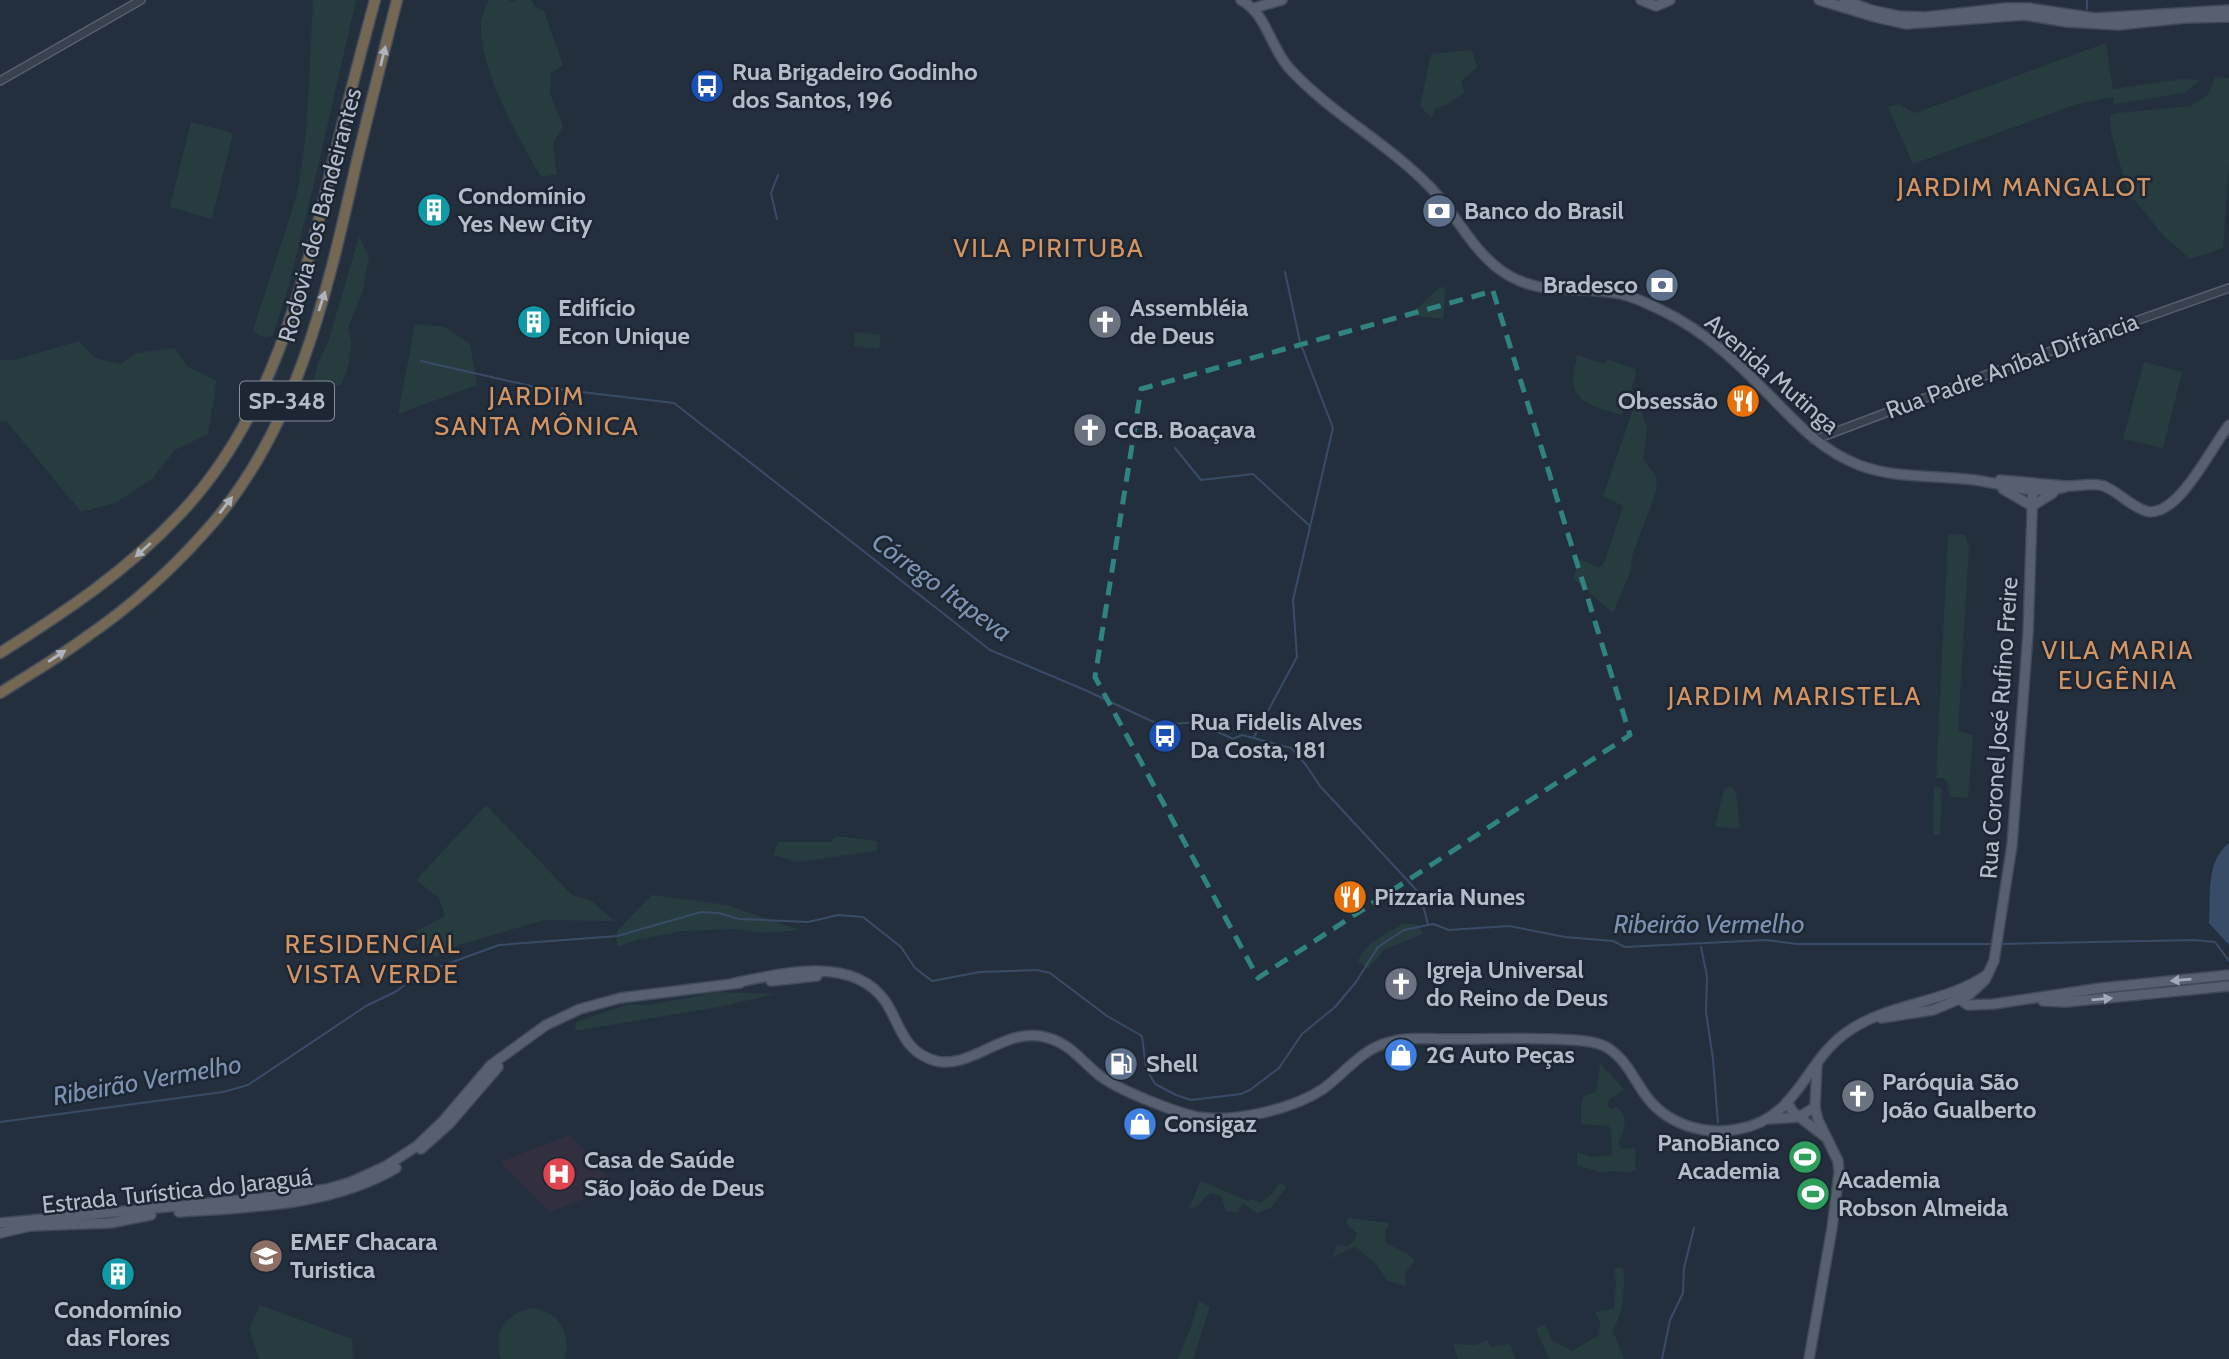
<svg xmlns="http://www.w3.org/2000/svg" width="2229" height="1359" font-family="Cabin,sans-serif">
  <rect width="100%" height="100%" fill="#242f3e"/>
  <path fill="#32303f" d="M570,1135l47,52 -68,25 -49,-50z"/>
  <g fill="#263c3f">
    <path d="M313,0h43l-39,171 -28,114 -16,50c-8,4 -14,2 -20,-5l43,-132c14,-65 13,-132 17,-198z"/>
    <path d="M489,0h20l3,2 4,-2h15l5,7 8,4 19,54 -12,8 -1,21 13,32 -10,18 4,30 -16,3c-21,-36 -62,-109 -60,-151 0,-9 4,-19 8,-26z"/>
    <path d="M2106,43l7,46 69,-10 18,1 -15,13 -71,11 -1,-7 -36,7 -164,60 -25,-57 11,-3 15,9 7,-2z"/>
    <path d="M1472,50l5,17 -16,15 4,10 -19,13 -11,4 -3,9 -12,-12 11,-52z"/>
    <path d="M2215,77l14,1v86l-6,84 -33,11 -27,-24 -28,-35 -5,-1 -19,-66 -1,-18 7,-2 74,-7 17,-11z"/>
    <path d="M191,122l42,11 -21,86 -42,-12z"/>
    <path d="M359,237l10,20 -6,33 -15,38 3,15 -2,21 -8,21 -29,3 5,-22 11,-23z"/>
    <path d="M1440,287l6,1 -3,31 -33,-4z"/>
    <path d="M415,324l30,3 25,17 7,41 -79,29z"/>
    <path d="M855,332l26,3 -2,14 -25,-3z"/>
    <path d="M79,341l16,17 26,6 14,-11 40,-5 12,18 30,15 -9,53 -33,16 -23,29 -37,24 -34,9 -74,-90 -7,-1v-61h15z"/>
    <path d="M1577,355l27,9 3,-5 28,10 1,6 -14,40c-17,-5 -46,-10 -49,-32 -1,-8 3,-19 4,-28z"/>
    <path d="M2144,362l38,10 -19,76 -40,-9z"/>
    <path d="M1637,398l10,30 -4,30 14,20 -1,14 -24,64 -1,14 -18,43 -40,-35 7,-19 18,9 6,-5 19,-57 -20,-10z"/>
    <path d="M1948,534l17,1 4,12 -11,184 15,4 -5,63 -18,-1 -2,-15 -5,-4h-7z"/>
    <path d="M1730,786l6,6 4,36 -25,-1 9,-38z"/>
    <path d="M1934,787h6l2,3 -2,45h-7z"/>
    <path d="M486,805l86,90 21,7 21,19 -70,-1 -86,25 -22,12 -29,-21 38,-20 -6,-18 -23,-18z"/>
    <path d="M837,836l40,5v10l-80,11 -24,-7 5,-13h52z"/>
    <path d="M652,895l75,10 73,25 -34,3 -31,-4 -51,2 -48,9 -19,7v-16z"/>
    <path d="M1403,924h14l6,10 -39,16 -16,19 -10,-8c8,-19 28,-27 45,-37z"/>
    <path d="M717,992l58,2 -56,13 -144,24 1,-9 53,-18 21,1z"/>
    <path d="M1600,1064c8,9 17,16 24,26l-14,9 -3,5 3,5 7,-2c12,10 8,24 1,36l3,6 14,-1 1,22c-12,5 -21,-2 -33,3l-26,-8v-13l14,5 21,-2v-13l-3,-16 -28,-2v-19l3,-9 12,-4z"/>
    <path d="M1201,1181l47,20 4,-2 8,4 11,-8 8,-12 8,3 -15,21 -15,6 -14,-10 -6,10 -11,-2 -5,-15 -10,-3c-8,4 -10,12 -18,15l-4,-1z"/>
    <path d="M1348,1218l42,5 -5,8 1,12 20,10 9,7 -10,13 1,13 -18,-5 -12,-17 -21,-18 -23,12 5,-14 10,3 7,-6 3,-7 -11,-11z"/>
    <path d="M1623,1267c3,24 0,43 -10,64l11,28h-75l-13,-30 9,-5 7,16 20,11 27,-16 1,-13 -5,-10 19,-3 2,-25 -2,-16z"/>
    <path d="M1199,1301l11,6 -17,52h-15l13,-32z"/>
    <path d="M260,1305l92,34 1,20h-94l-10,-30z"/>
    <path d="M533,1308c27,5 38,24 32,51h-64c-10,-26 6,-47 32,-51z"/>
    <path d="M1487,1340l4,7 19,-3 5,15h-57l-5,-15 23,1z"/>
  </g>
  <path fill="#394c67" d="M2229,843v102l-20,-22c2,-27 -4,-61 20,-80z"/>
  <g fill="none" stroke-linecap="round" stroke-linejoin="round">
    <g stroke="#394c67" stroke-width="2">
      <path d="M2087,0v9"/>
      <path d="M777,219l-6,-26 7,-18"/>
      <path d="M421,361l110,25 143,17 316,247 95,40 75,35 37,-3 36,17 9,-4 49,13 15,17 14,21 100,108 8,30"/>
      <path d="M1175,448l26,32 52,-6 57,52"/>
      <path d="M1254,737l43,-80 -4,-57 40,-172 -33,-86 -15,-70"/>
      <path d="M2000,944l194,-4 21,2 14,19"/>
      <path d="M1701,947l6,29 -1,36 7,47 5,64"/>
      <path d="M0,1122l223,-30 25,-7 118,-79 31,-15 20,-16 82,-30 118,-9 84,-24 18,1 20,6 69,3 30,-7 25,2 38,30 14,21 17,13 48,-9 57,-2 13,3 57,43 35,20 4,32 9,16 21,11 15,5 50,-6 9,-4 29,-22 23,-34 33,-27 21,-25 22,-35 26,-17 29,-6 16,6 60,-4 56,11 48,4 12,6 141,-7 30,4h198"/>
      <path d="M1662,1359l8,-39 13,-27 1,-25 10,-40"/>
    </g>
    <g stroke="#565f6c" stroke-width="10">
      <g id="minor">
        <path d="M0,81l141,-81"/>
        <path d="M1814,440l209,-79 206,-73"/>
      </g>
    </g>
    <g stroke="#414a57" stroke-width="12">
      <g id="major">
        <path d="M1241,0c26,14 29,47 48,68 42,46 99,75 142,120 24,25 40,60 68,81 40,30 78,15 122,25 14,3 27,10 40,16 45,21 80,56 115,92 25,26 49,50 83,63 36,14 78,10 116,15 31,4 62,17 93,6"/>
        <path d="M1641,0l15,6 14,-6"/>
        <path d="M1819,0l56,17 31,7 118,-9 43,7 51,3 67,-7 44,-1"/>
        <path d="M1844,0l27,10 28,6 26,1 81,-9h23l66,10 134,-8"/>
        <path d="M1254,8l28,-8"/>
        <path d="M2000,480c22,2 44,4 66,6 12,1 25,-4 38,0 15,6 26,20 42,25 31,9 66,-65 83,-86"/>
        <path d="M2003,489l29,17 21,-13"/>
        <path d="M771,981l46,-5"/>
        <path d="M734,983c51,-10 128,-31 157,28 10,20 16,39 39,48 36,15 70,-29 110,-23 29,5 38,22 59,39 19,15 75,37 99,42 36,6 95,-8 125,-28 22,-16 37,-38 63,-46 21,-7 43,-4 65,-4 41,0 82,-2 122,1 12,1 25,2 35,8 17,11 25,29 36,45 21,31 59,43 95,36 57,-10 65,-64 104,-94 42,-33 102,-30 145,-61"/>
        <path d="M1959,999l9,6 26,-1 107,-16 128,-13"/>
        <path d="M2043,1001l23,1 163,-16"/>
        <path d="M1881,1018l52,-8 36,-15 16,-15 9,-19 18,-116 16,-211 5,-151"/>
        <path d="M1787,1102l6,10 31,24"/>
        <path d="M1770,1119l29,-2 16,-10"/>
        <path d="M421,1149l28,-25 49,-57"/>
        <path d="M179,1212c73,-5 152,-6 217,-44"/>
        <path d="M0,1223l261,-25 66,-9 24,-7 35,-16 31,-20 27,-26 47,-55 55,-40 34,-16 40,-11 120,-15"/>
        <path d="M0,1233l30,-7 80,-3 41,-8"/>
        <path d="M1809,1359l23,-131 7,-55 -1,-12 -20,-41 -3,-13 2,-41"/>
      </g>
    </g>
    <g stroke="#434c59" stroke-width="13">
      <g id="highway">
        <path d="M0,653c65,-41 127,-82 180,-139 93,-98 124,-233 155,-360 13,-52 26,-103 40,-154"/>
        <path d="M0,693c30,-19 61,-37 89,-58 42,-29 81,-64 115,-102 92,-100 123,-240 152,-368 13,-55 27,-110 41,-165"/>
      </g>
    </g>
    <use href="#minor" stroke="#38414e" stroke-width="7"/>
    <use href="#major" stroke="#56606e" stroke-width="9"/>
    <use href="#highway" stroke="#746855" stroke-width="10"/>
  </g>
  <defs><path id="oneway-solid" d="M-6-.8H1V-3.2L6.5 0L1 3.2V.8H-6Z" transform="scale(1.75)"/></defs>
  <g fill="#aeb4bd">
    <use href="#oneway-solid" transform="translate(383 56) rotate(-76)"/>
    <use href="#oneway-solid" transform="translate(322 301) rotate(-72)"/>
    <use href="#oneway-solid" transform="translate(226 505) rotate(-52)"/>
    <use href="#oneway-solid" transform="translate(143 550) rotate(138)"/>
    <use href="#oneway-solid" transform="translate(57 656) rotate(-33)"/>
  </g>
  <g fill="#a1aab7">
    <use href="#oneway-solid" transform="translate(2181 980) rotate(175)"/>
    <use href="#oneway-solid" transform="translate(2102 999) rotate(-5)"/>
  </g>
  <path fill="none" stroke="#308480" stroke-width="5" stroke-dasharray="14 9" stroke-linejoin="round" d="M1493,291l137,444 -372,243 -163,-301 46,-288z"/>
  <defs>
    <g id="bus-disc" transform="scale(1.75)"><circle r="9.5" fill="#1a4fb4" stroke="#1d2633"/><path d="M-5-6H5V4H4V6H2V4H-2V6H-4V4H-5ZM-3.5-4V0h7V-4ZM-3.5 1.2v1.5H-2V1.2ZM2 1.2v1.5H3.5V1.2Z" fill="#fff"/></g>
    <g id="building-disc" transform="scale(1.75)"><circle r="9.5" fill="#0f9aa8" stroke="#1d2633"/><path d="M-4-6H4V6H1V3H-1V6H-4ZM-2.5-4.3h1.7v1.8h-1.7ZM.8-4.3h1.7v1.8H.8ZM-2.5-1h1.7V.8h-1.7ZM.8-1h1.7V.8H.8Z" fill="#fff"/></g>
    <g id="bank-disc" transform="scale(1.75)"><circle r="9.5" fill="#5c6f8a" stroke="#1d2633"/><path d="M-6-4H6V4H-6ZM0-2.3a2.3 2.3 0 1 0 0 4.6a2.3 2.3 0 1 0 0-4.6Z" fill="#fff"/></g>
    <g id="church-disc" transform="scale(1.75)"><circle r="9.5" fill="#6b7280" stroke="#1d2633"/><path d="M-1.2-6h2.4v3.5h3.3v2.4h-3.3V6h-2.4V-.1h-3.3v-2.4h3.3Z" fill="#fff"/></g>
    <g id="restaurant-disc" transform="scale(1.75)"><circle r="9.5" fill="#e8710a" stroke="#1d2633"/><path d="M-5-6h1v4h1v-4h1v4h1v-4h1v5L-1.5 .5V6h-2V.5L-5-1ZM5-6V6H3V1.5H1.5Q1.5-4 5-6Z" fill="#fff"/></g>
    <g id="shop-disc" transform="scale(1.75)"><circle r="9.5" fill="#3f7fe0" stroke="#1d2633"/><path d="M-5-2.5h2.3a2.7 3.5 0 0 1 5.4 0H5L5.5 6h-11ZM-1.5-2.5h3a1.5 2.3 0 0 0-3 0Z" fill="#fff"/></g>
    <g id="fuel-disc" transform="scale(1.75)"><circle r="9.5" fill="#5c6f8a" stroke="#1d2633"/><path d="M-5.5-6h7V0h2V4h1.3V-2.5L3-4.5l.8-.8L6-3V5H2.5V1h-1V6h-7ZM-4.2-4.7v3.2H.2V-4.7Z" fill="#fff"/></g>
    <g id="stadium-disc" transform="scale(1.75)"><circle r="9.5" fill="#2e9e5b" stroke="#1d2633"/><path d="M0-5a6.5 5 0 1 0 0 10a6.5 5 0 1 0 0-10ZM-3.5-1.8h7v3.6h-7Z" fill="#fff"/></g>
    <g id="hospital-disc" transform="scale(1.75)"><circle r="9.5" fill="#e0444e" stroke="#1d2633"/><path d="M-5-5h3v3.5h4V-5h3V5h-3V1.5h-4V5h-3Z" fill="#fff"/></g>
    <g id="school-disc" transform="scale(1.75)"><circle r="9.5" fill="#8d6e63" stroke="#1d2633"/><path d="M0-5L7-2L0 1L-7-2ZM-4 1L0 2.5L4 1V4Q0 6-4 4Z" fill="#fff"/></g>
  </defs>
  <g fill-rule="evenodd">
    <use href="#bus-disc" x="707" y="86"/>
    <use href="#building-disc" x="434" y="210"/>
    <use href="#bank-disc" x="1439" y="211"/>
    <use href="#bank-disc" x="1662" y="285"/>
    <use href="#building-disc" x="534" y="322"/>
    <use href="#church-disc" x="1105" y="322"/>
    <use href="#restaurant-disc" x="1743" y="401"/>
    <use href="#church-disc" x="1090" y="430"/>
    <use href="#bus-disc" x="1165" y="736"/>
    <use href="#restaurant-disc" x="1350" y="897"/>
    <use href="#church-disc" x="1401" y="984"/>
    <use href="#shop-disc" x="1401" y="1055"/>
    <use href="#fuel-disc" x="1121" y="1064"/>
    <use href="#church-disc" x="1858" y="1096"/>
    <use href="#shop-disc" x="1140" y="1124"/>
    <use href="#stadium-disc" x="1805" y="1157"/>
    <use href="#hospital-disc" x="559" y="1174"/>
    <use href="#stadium-disc" x="1813" y="1194"/>
    <use href="#school-disc" x="266" y="1256"/>
    <use href="#building-disc" x="118" y="1274"/>
  </g>
  <g text-anchor="middle" stroke-width="5" stroke-linejoin="round" paint-order="stroke">
    <rect fill="#1d2633" stroke="#878f9c" stroke-width="2" x="240" y="381.5" width="94" height="39" rx="5"/>
    <g font-size="23" font-weight="bold" fill="#b4bcc9">
      <text x="287" y="409">SP-348</text>
    </g>
    <g font-size="24" font-weight="bold" fill="#b4bcc9" stroke="#1d2633" text-anchor="start">
      <text x="732" y="80">Rua Brigadeiro Godinho<tspan x="732" dy="28">dos Santos, 196</tspan></text>
      <text x="458" y="204">Condomínio<tspan x="458" dy="28">Yes New City</tspan></text>
      <text x="1464" y="219">Banco do Brasil</text>
      <text x="1638" y="293" text-anchor="end">Bradesco</text>
      <text x="558" y="316">Edifício<tspan x="558" dy="28">Econ Unique</tspan></text>
      <text x="1130" y="316">Assembléia<tspan x="1130" dy="28">de Deus</tspan></text>
      <text x="1718" y="409" text-anchor="end">Obsessão</text>
      <text x="1114" y="438">CCB. Boaçava</text>
      <text x="1190" y="730">Rua Fidelis Alves<tspan x="1190" dy="28">Da Costa, 181</tspan></text>
      <text x="1374" y="905">Pizzaria Nunes</text>
      <text x="1426" y="978">Igreja Universal<tspan x="1426" dy="28">do Reino de Deus</tspan></text>
      <text x="1426" y="1063">2G Auto Peças</text>
      <text x="1146" y="1072">Shell</text>
      <text x="1882" y="1090">Paróquia São<tspan x="1882" dy="28">João Gualberto</tspan></text>
      <text x="1164" y="1132">Consigaz</text>
      <text x="1780" y="1151" text-anchor="end">PanoBianco<tspan x="1780" dy="28">Academia</tspan></text>
      <text x="584" y="1168">Casa de Saúde<tspan x="584" dy="28">São João de Deus</tspan></text>
      <text x="1838" y="1188">Academia<tspan x="1838" dy="28">Robson Almeida</tspan></text>
      <text x="290" y="1250">EMEF Chacara<tspan x="290" dy="28">Turistica</tspan></text>
      <text x="118" y="1318" text-anchor="middle">Condomínio<tspan x="118" dy="28">das Flores</tspan></text>
    </g>
    <g font-size="24" fill="#b4bcc9" stroke="#1d2633">
      <text transform="translate(320 215) rotate(-75)" y="8">Rodovia dos Bandeirantes</text>
      <text transform="translate(2012 366) rotate(-20)" y="8">Rua Padre Aníbal Difrância</text>
      <text transform="translate(1772 374) rotate(41)" y="8">Avenida Mutinga</text>
      <text transform="translate(1999 728) rotate(-86)" y="8">Rua Coronel José Rufino Freire</text>
      <text transform="translate(177 1191) rotate(-6)" y="8">Estrada Turística do Jaraguá</text>
    </g>
    <g font-size="26" letter-spacing="2" fill="#d59563" stroke="#1d2633">
      <text x="2025" y="196">JARDIM MANGALOT</text>
      <text x="1049" y="257">VILA PIRITUBA</text>
      <text x="537" y="405">JARDIM<tspan x="537" dy="30">SANTA MÔNICA</tspan></text>
      <text x="2118" y="659">VILA MARIA<tspan x="2118" dy="30">EUGÊNIA</tspan></text>
      <text x="1795" y="705">JARDIM MARISTELA</text>
      <text x="373" y="953">RESIDENCIAL<tspan x="373" dy="30">VISTA VERDE</tspan></text>
    </g>
    <g font-size="26" font-style="italic" fill="#7c92b1" stroke="#1d2633">
      <text transform="translate(942 587) rotate(36)" y="9">Córrego Itapeva</text>
      <text x="1709" y="933">Ribeirão Vermelho</text>
      <text transform="translate(147 1080) rotate(-10)" y="9">Ribeirão Vermelho</text>
    </g>
  </g>
</svg>
